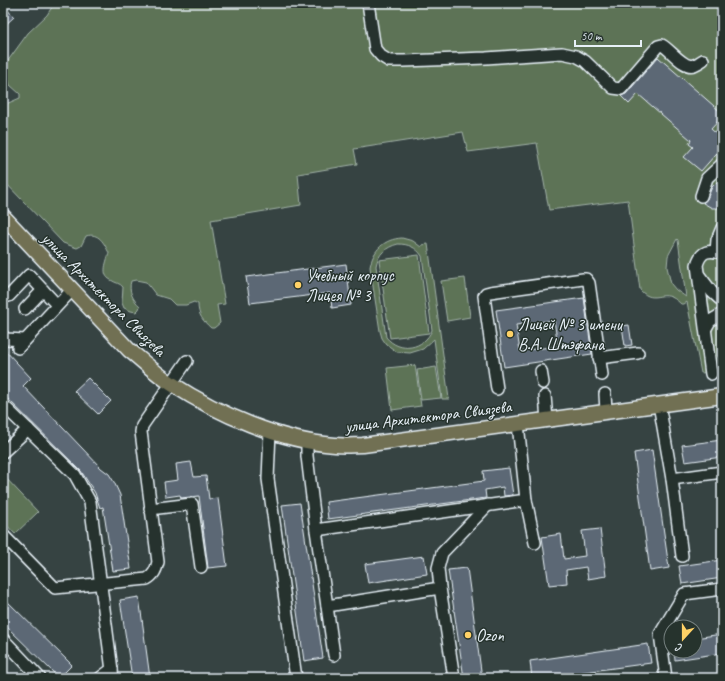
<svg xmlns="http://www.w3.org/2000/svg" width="725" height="681" font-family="Caveat,sans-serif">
  <rect width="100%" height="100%" fill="#364342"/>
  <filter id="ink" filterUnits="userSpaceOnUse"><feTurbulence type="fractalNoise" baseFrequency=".025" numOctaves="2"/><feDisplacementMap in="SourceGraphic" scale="8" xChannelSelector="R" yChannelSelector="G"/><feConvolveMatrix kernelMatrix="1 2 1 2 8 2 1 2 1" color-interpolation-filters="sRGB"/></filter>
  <g filter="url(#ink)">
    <g fill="#5d7357" stroke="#a2b2a8" fill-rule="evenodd">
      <path d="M52,3h670v368l-21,2 -14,-71 -3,2h-3c-19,-19 -25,3 -41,-14l-12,-90 -79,10 -12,-67 -69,9 -5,-20 -109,17 3,15 -59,10 3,31 -90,15 14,84 -8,1 3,18 -6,5h-3c-8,-7 -13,-13 -13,-24l-4,-2 -8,3h-11l-6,-6 -13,-4 -10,-13 -10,-2 -5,1c-3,10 2,19 9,25l-1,3 -3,3 -5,-1 -7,-3 -2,-5 1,-16c-3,-4 -8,-4 -12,-7 -11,-5 -4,-19 -2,-27 -5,-10 -10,-21 -23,-17l-5,10 -4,2 -14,-5 -60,-63v-71l3,-5 14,-6v-4l-10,-9 -4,-13 1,-10 21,-29 19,-18 5,-8zM677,239l1,1 8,57 -10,-7 -5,-6 -4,-17 1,-11z"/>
      <path d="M402,238l11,3 8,6 1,-2 6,-1 21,155h-7l-8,-60 -11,10 -13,4 -13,-1 -11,-8 -4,-6 -2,-7 -10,-64c3,-17 14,-28 32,-29zM398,244c10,0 18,3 24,12l10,74c-8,19 -32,24 -46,7l-10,-71c2,-12 10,-19 22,-22z"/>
      <path d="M419,255l10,78 -39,5 -11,-78z"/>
      <path d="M465,278l5,39 -23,4 -6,-40z"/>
      <path d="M415,365l6,41 -29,4 -5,-42z"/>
      <path d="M436,367l5,31 -20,2 -4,-30z"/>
      <path d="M3,475l35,37 -23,22 -12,-13z"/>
    </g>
    <g fill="#5b6774" stroke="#e8f1f8" fill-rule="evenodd">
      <path d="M3,5l11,12 -11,10z"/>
      <path d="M658,57l64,56v4l-11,12 11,10v8l-21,24 -17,-14 9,-10 -4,-3 2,-4 -53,-46 -9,10 -8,-8 5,-2z"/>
      <path d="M722,177v31h-10l-9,-5 4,-4 5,-12z"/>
      <path d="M346,264l5,41 -19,3 -2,-15 -80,10 -4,-26z"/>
      <path d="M584,298l8,56 -88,13 -8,-57zM554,320l4,26 -38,5 -4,-26z"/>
      <path d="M629,325l3,20 -7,1 -3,-20z"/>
      <path d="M3,348l28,30 -8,8 78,82 8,6 5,8 6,13 11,74 -18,2 -10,-64 -3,1 -5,-15 -14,-22 -78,-77z"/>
      <path d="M88,378l23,23 -13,13 -24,-23z"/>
      <path d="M722,440v17l-37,5 -3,-17z"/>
      <path d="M652,450l17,118 -19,3 -16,-118z"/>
      <path d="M191,462l3,15 12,-1 3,23 9,-1 9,68 -19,2 -9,-72 -18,2 -1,-3 -14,2 -2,-15 14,-2 -2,-16z"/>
      <path d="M509,468l4,27 -9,1 -1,-9 -18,3 1,8 -158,21 -2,-17 158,-21 -1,-10z"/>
      <path d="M300,503l23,155 -19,3 -22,-156z"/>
      <path d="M600,529l6,47 -18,3 -2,-12 -20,3 1,13 -18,2 -7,-48 19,-3 3,25 21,-3 -3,-25z"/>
      <path d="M424,556l3,18 -59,9 -3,-19z"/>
      <path d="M722,560v18l-40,6 -3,-18z"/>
      <path d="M467,568l15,110h-18l-16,-108z"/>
      <path d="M3,597l69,68 -13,13 -56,-55z"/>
      <path d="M139,597l11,81h-18l-12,-78z"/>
      <path d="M722,634v19l-47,7 -1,-9h21v-13z"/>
      <path d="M648,644l3,19 -111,15h-8l-2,-17z"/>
    </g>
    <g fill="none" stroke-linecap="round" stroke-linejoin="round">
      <g stroke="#e8f1f8" stroke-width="14">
        <g id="minor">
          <path d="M368,3l7,46 6,7 8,5h15l82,-3 76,-5 14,3 9,5 28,27 8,1 37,-43 4,-1c9,5 22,24 32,20 3,-1 6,-3 9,-5"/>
          <path d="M701,196l6,-18 15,-14"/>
          <path d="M716,252l1,-12 5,-12"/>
          <path d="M699,275l13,17 10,9"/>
          <path d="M9,296l20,-21 28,30"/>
          <path d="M25,309l18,-19"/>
          <path d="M706,328l4,-7 12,-7"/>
          <path d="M3,336l3,3 19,1"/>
          <path d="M18,348l54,-58"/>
          <path d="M599,358l39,-5"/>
          <path d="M541,371l2,12"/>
          <path d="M711,374l-14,-109c4,-15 12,-15 25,-12"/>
          <path d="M497,389l-13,-93 2,-3 4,-1 93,-13h3l3,4 13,92"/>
          <path d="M605,394l1,17"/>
          <path d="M545,396l2,24"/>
          <path d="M659,404l13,75 10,77"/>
          <path d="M3,405l72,70 15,27 23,176"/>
          <path d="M270,431l-2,48 28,199"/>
          <path d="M307,441v15l9,74 18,125"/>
          <path d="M3,452l25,-23"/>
          <path d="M672,479l50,-7"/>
          <path d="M526,500l9,43"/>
          <path d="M150,509l42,-5 9,63"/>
          <path d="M316,530l210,-30 -8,-76"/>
          <path d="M3,535l52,53 92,-9c7,-4 9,-9 11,-17l-17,-130 1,-6 45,-65"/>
          <path d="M327,606l113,-18"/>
          <path d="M3,639l37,39"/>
          <path d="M100,678l12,-9"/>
          <path d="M454,678l-14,-90 -2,-20 4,-15 46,-48"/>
          <path d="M666,678l-6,-44 24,-40 38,-5"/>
        </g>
      </g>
      <g stroke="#e8f1f8" stroke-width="17">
        <path id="major" d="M3,216l126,134c14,11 27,24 43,34 46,30 108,57 163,61 9,1 19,0 28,0l359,-49"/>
      </g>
      <use href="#minor" stroke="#26332d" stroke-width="11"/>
      <use href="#major" stroke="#716f52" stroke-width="14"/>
    </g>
  </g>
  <g fill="#ffd166" stroke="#26332d" stroke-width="1.5">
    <circle cx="298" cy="285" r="4"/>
    <circle cx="510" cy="334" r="4"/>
    <circle cx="468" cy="635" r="4"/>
  </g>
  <g text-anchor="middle" stroke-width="3" stroke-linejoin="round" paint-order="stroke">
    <g font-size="17" fill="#e8f1f8" stroke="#26332d" text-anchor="start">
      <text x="306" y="281">Учебный корпус<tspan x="306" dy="20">Лицея № 3</tspan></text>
      <text x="518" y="330">Лицей № 3 имени<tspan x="518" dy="20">В.А. Штэфана</tspan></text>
      <text x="476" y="641">Ozon</text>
    </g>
    <g font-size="17" fill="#e8f1f8" stroke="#26332d">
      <text transform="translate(104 294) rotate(45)" y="6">улица Архитектора Свиязева</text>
      <text transform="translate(428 416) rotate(-7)" y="6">улица Архитектора Свиязева</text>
    </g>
  </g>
  <rect width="725" height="681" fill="none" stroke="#26332d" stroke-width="16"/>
  <rect x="8" y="8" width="709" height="665" fill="none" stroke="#e8f1f8" stroke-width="1.5" filter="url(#ink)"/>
  <g transform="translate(683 639) rotate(201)"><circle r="19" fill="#26332d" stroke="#747f7e"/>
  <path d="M0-3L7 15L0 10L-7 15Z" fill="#ffd166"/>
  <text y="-6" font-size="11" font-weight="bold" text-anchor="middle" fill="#e8f1f8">С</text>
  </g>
  <path d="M575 40v6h66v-6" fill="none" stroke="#e8f1f8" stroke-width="2"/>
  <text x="581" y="40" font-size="12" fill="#e8f1f8" stroke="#26332d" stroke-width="3" paint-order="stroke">50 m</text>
</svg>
